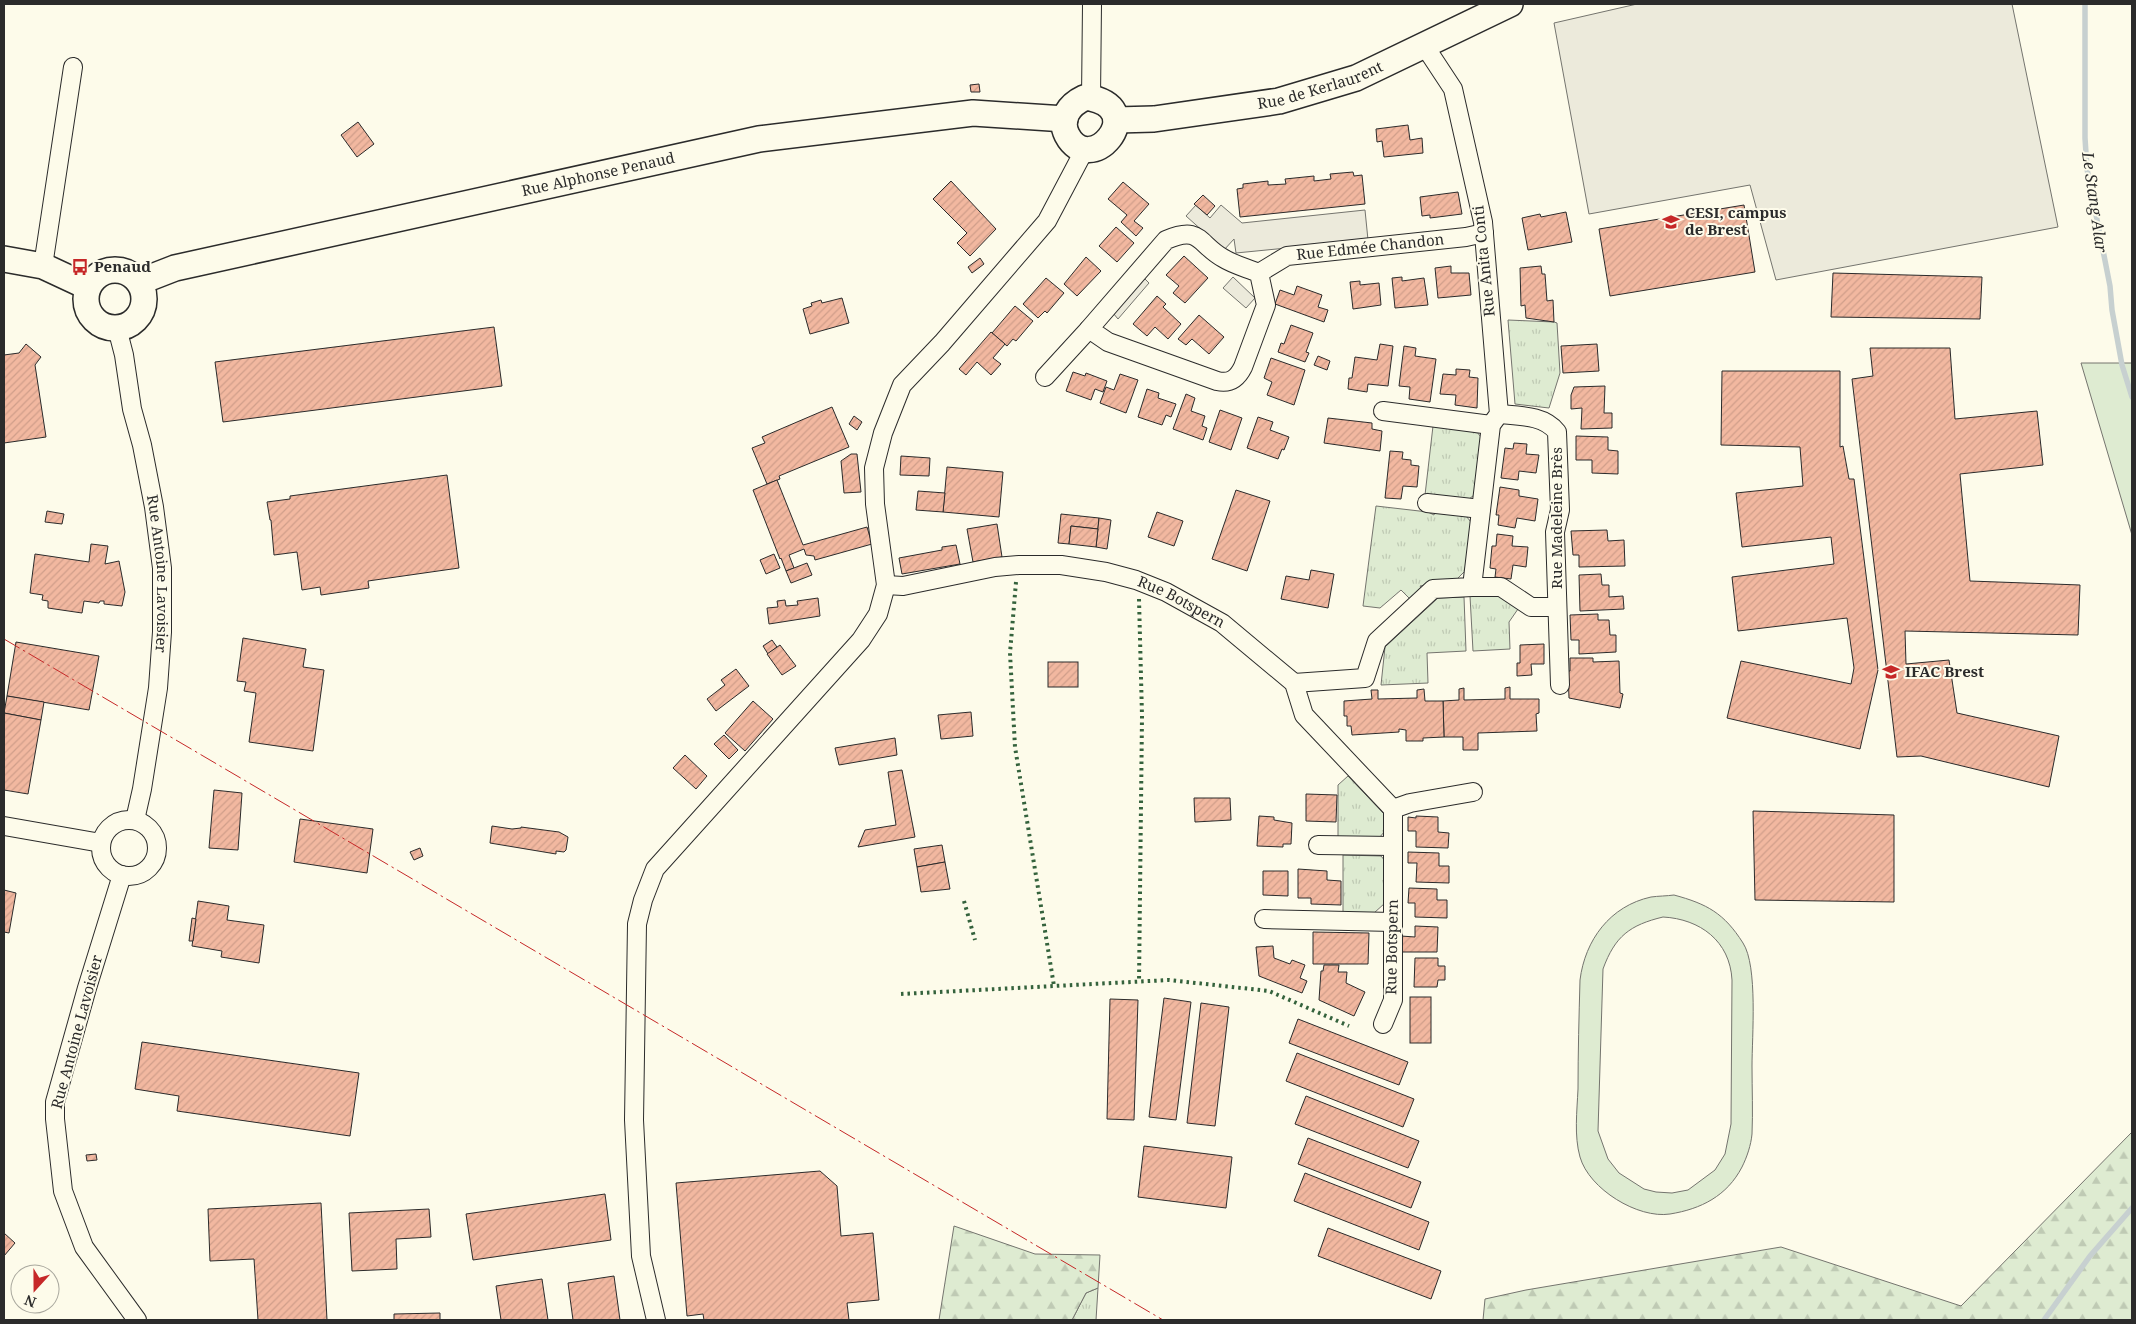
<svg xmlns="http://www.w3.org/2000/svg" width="2136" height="1324" font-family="'Noto Serif',serif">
  <defs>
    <pattern id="grass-tufts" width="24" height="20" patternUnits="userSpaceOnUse" patternTransform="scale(1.25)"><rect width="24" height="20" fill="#deebd1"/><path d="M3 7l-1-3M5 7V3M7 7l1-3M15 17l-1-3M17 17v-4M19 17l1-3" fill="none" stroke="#bfcab4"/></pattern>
    <pattern id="forest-firs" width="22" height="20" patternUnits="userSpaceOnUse" patternTransform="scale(1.25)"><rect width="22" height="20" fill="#deebd1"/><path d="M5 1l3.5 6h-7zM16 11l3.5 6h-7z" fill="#bfcab4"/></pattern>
    <pattern id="building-hatch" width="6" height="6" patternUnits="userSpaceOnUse" patternTransform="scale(1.25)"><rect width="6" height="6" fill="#f2b8a0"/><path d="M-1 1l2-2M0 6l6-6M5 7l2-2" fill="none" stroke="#d09e8a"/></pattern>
  </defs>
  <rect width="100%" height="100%" fill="#fdfbea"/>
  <g fill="url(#grass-tufts)" stroke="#74746e">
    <path d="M1508,320l46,2 3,1 3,50 -11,35 -34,-4z"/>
    <path d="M1433,426l43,5 5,6 -7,58 -6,5 -43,-5z"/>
    <path d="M1376,506l52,6 6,3 1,-3 31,4 5,6 -6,49 -9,9 -36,6 2,3 -11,11 -10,-10 -21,18 -17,-2z"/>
    <path d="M1500,595l18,14 -9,13 1,27 -37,2 -3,-55z"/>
    <path d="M1464,597l2,54 -39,2 1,30 -47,2 4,-38 53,-49z"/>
    <path d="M1348,776l37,39v16l-6,7 -41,-1v-52z"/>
    <path d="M1343,855l38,1 5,6 -1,41 -11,10h-31z"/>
    <path d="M1098,1288l-2,32h-24l14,-27z"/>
  </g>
  <g fill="url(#forest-firs)" stroke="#74746e">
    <path d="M2132,1132v188h-649l2,-21 41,-9 255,-43 180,59z"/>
    <path d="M954,1226l81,28 65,1 -2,33 -12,5 -14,27h-133z"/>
  </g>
  <g fill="#deebd1" stroke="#74746e" fill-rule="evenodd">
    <path d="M2081,363h51v172z"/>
    <path d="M1674,895c33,9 50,18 69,48 15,23 9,94 9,123 0,23 1,46 0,68 -1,11 -5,23 -10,33 -15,29 -41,42 -72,47 -32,5 -81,-25 -90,-57 -6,-21 -3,-46 -2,-68 0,-36 1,-73 2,-109 5,-40 30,-74 71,-83 7,-1 16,-1 23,-2zM1663,917c37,2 67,24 69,63l-1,144 -6,30 -10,16 -27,20 -16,3 -16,-1 -12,-3 -25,-16 -11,-14 -10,-28 5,-162c12,-33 27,-44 60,-52z"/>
  </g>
  <g fill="#eceadb" stroke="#74746e">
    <path d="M1637,4h375l46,223 -282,53 -26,-95 -161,29 -35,-191z"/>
    <path d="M1196,205l14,13 11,-13 21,18 123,-13 3,30 -132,13 -2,-14 -10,11 -38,-34z"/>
    <path d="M1233,277l22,21 -9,10 -23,-20z"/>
    <path d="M1144,278l5,5 -31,36 -5,-6z"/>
  </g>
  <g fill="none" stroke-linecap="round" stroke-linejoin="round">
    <g stroke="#c7d0d0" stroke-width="5.5">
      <path d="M2085,4v134l2,31 23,117 2,24 10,55 10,32"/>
      <path d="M2044,1320l46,-64 42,-48"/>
    </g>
  </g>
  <g fill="url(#building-hatch)" stroke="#2b2b2b">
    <path d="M979,84l1,8h-9l-1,-7z"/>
    <path d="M358,122l16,22 -17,13 -16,-22z"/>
    <path d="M1408,125l2,15 12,-2 1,15 -39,4 -2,-16 -5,1 -1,-13z"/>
    <path d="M1353,172l1,4 8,-1 3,29 -125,13 -3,-28 6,-1v-4l25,-3v4l18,-1 -1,-5 29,-3v5l17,-2 -1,-5z"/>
    <path d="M951,181l45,48 -26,27 -13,-13 10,-10 -34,-34z"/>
    <path d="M1123,182l26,22 -15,17 9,7 -7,8 -15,-14 6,-7 -19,-16z"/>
    <path d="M1458,192l4,22 -32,4v-3l-8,1 -2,-19z"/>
    <path d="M1203,195l12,11 -8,9 -13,-11z"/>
    <path d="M1744,205l11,67 -145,24 -11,-67z"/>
    <path d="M1566,212l6,30 -44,8 -6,-32 18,-4 1,3z"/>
    <path d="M1116,227l18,16 -17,19 -18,-16z"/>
    <path d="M1184,256l24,22 -23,25 -12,-10 6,-7 -13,-11z"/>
    <path d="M1086,257l15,14 -24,25 -13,-12z"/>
    <path d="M980,258l4,6 -12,9 -4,-6z"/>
    <path d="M1451,266v7h18l2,22 -33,3 -3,-30z"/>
    <path d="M1541,266l1,8h3l2,27 6,-1 1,22 -28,-4 -1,-13 -4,1 -1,-38z"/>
    <path d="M1833,273l149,4 -2,42 -149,-2z"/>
    <path d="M1402,277v4l22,-3 4,27 -33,3 -3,-30z"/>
    <path d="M1046,278l18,15 -17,20 -2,-2 -7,7 -15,-14z"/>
    <path d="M1360,281v4l19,-2 2,22 -28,4 -3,-27z"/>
    <path d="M1297,286l25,9 -4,12 10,3 -4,12 -49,-18 5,-14 14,5z"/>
    <path d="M1157,296l9,8 -3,3 18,17 -13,15 -13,-12 -8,9 -14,-12z"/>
    <path d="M842,298l7,25 -39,11 -7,-25 9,-3 -1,-3 10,-3 1,3z"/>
    <path d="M1015,306l18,15 -17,20 -3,-2 -6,7 -15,-13z"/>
    <path d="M1199,315l25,22 -15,17 -17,-15 -6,6 -8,-6z"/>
    <path d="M1291,325l22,8 -7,19 3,1 -4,9 -27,-10 3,-9 3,1z"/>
    <path d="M494,327l8,59 -279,36 -8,-60z"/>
    <path d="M991,332l14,12 -12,14 8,6 -10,11 -14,-13 -11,13 -7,-6z"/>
    <path d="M26,344l15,13 -6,8 11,72 -42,6v-88l15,-2z"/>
    <path d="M1380,344l13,2 -5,40 -20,-2 -1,8 -19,-3 1,-11h3l3,-21 22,3z"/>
    <path d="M1597,344l2,27 -36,2 -2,-27z"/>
    <path d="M1404,346l12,2 -1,8 21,3 -6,43 -21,-3 1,-12 -11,-1z"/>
    <path d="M1870,348h80l5,71 82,-8 6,54 -83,9 10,107 110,4 -2,50 -173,-4 1,33 43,-4 8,53 102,23 -10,51 -128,-31 -24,1 -45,-378 21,-3z"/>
    <path d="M1318,356l12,5 -3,9 -13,-5z"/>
    <path d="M1271,358l34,12 -11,35 -27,-10 5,-13 -8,-4z"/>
    <path d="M1456,369l14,1 -1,7 9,1 -1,30 -22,-3 1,-10 -16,-1 3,-20 13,1z"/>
    <path d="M1722,371h118v76l3,-1 6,33h5l24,191 -18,79 -133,-31 14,-57 110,23 3,-16 -7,-50 -109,13 -6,-54 102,-13 -3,-27 -89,10 -6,-54 67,-7 -3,-39 -79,-2z"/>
    <path d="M1073,372l12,4 1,-3 21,8 -4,11 -8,-3 -4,11 -25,-9z"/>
    <path d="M1120,374l18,6 -12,33 -26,-10 6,-16 8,3z"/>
    <path d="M1605,386l-1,27h8v15l-31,1 1,-21 -11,1v-14l3,-8z"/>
    <path d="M1147,389l12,4 -1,5 18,6 -5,13 -5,-2 -4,10 -24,-8z"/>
    <path d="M1186,394l9,4 -4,13 14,5 -3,10 5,2 -4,12 -30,-11z"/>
    <path d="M832,407l17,40 -70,29 1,3 -13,5 -15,-36 13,-5 -3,-6z"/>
    <path d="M1220,410l22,8 -11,32 -22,-8z"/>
    <path d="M854,416l8,6 -5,8 -8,-6z"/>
    <path d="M1258,417l15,5 -3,8 19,7 -5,13 -2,-1 -4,10 -31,-11z"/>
    <path d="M1328,418l44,5v6l10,2 -2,20 -56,-8z"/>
    <path d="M1576,436l32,1v13l10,1v23l-26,-1v-13h-16z"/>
    <path d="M1514,443l13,1 -1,10 13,1 -3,18 -17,-2 -1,9 -17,-2 4,-30 8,1z"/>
    <path d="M1390,451l13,1 -1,7 9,1v5l8,1 -2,21 -14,-1 -2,13 -16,-1z"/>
    <path d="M851,454h6l4,38 -17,1 -3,-32z"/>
    <path d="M901,456l29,2 -1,18 -29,-1z"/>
    <path d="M947,467l56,5 -4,45 -56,-5z"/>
    <path d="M447,475l12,93 -91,13 1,7 -48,7 -1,-8 -18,3 -5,-38 -23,3 -3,-35h-1l-3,-18 23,-3v-3z"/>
    <path d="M777,480l26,65 64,-18 5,17 -57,16 -1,-4 -8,-1 -2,-6 -15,6 5,13 -8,3 -5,-13 -1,1 -27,-69z"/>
    <path d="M1500,487l19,3v6l19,3 -3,22 -18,-3 -2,10 -17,-3 1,-10h-3z"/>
    <path d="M1236,490l34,11 -23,70 -35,-12z"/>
    <path d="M918,491l27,2 -2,19 -27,-2z"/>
    <path d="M47,511l17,3 -2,10 -17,-2z"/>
    <path d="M1157,512l26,9 -9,25 -26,-9z"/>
    <path d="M1061,514l38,4 -1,11 -27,-3 -2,18 -11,-1z"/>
    <path d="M1099,518l12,2 -4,29 -11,-2z"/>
    <path d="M997,524l5,33 -29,5 -6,-33z"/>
    <path d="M1071,526l27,3 -2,18 -27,-3z"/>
    <path d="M1607,530l1,11 16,-1 1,26 -46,1v-12h-6l-2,-24z"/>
    <path d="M1497,534l16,2 -1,10 16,1 -2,20 -13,-2 -2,14 -16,-2 1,-8 -6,-1 2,-22h4z"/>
    <path d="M91,544l17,2 -3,18 14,-3 6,31 -3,14 -18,-2v-3h-4l-1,2 -15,-2 -2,12 -34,-5v-7l-6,-1 1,-5 -13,-2 5,-39 54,8z"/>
    <path d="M956,545l4,19 -58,10 -3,-16 43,-8v-3z"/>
    <path d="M774,554l6,14 -14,6 -6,-14z"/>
    <path d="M807,563l5,12 -21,8 -5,-12z"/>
    <path d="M1311,570l23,4 -6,34 -47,-9 5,-23 23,4z"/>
    <path d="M1601,574l1,11h7v12l14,-1 1,13 -44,2 -1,-36z"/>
    <path d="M818,598l2,18 -51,8 -2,-16 11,-1 -1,-6 8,-1 1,6 12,-1 -1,-4z"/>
    <path d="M1598,614v6h11l1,15h6v17l-37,2v-14h-8l-1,-25z"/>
    <path d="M243,638l63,11 -3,18 21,3 -11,81 -64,-9 7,-49 -12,-2 2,-9 -9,-1z"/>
    <path d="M772,640l5,7 -9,7 -5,-8z"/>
    <path d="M16,642l83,14 -10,54 -82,-14z"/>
    <path d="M1544,644v20h-13l1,11 -15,1v-13h3v-18z"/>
    <path d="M780,645l16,21 -14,9 -15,-21z"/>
    <path d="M1570,658h23v4l26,-1 1,32 3,1 -3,14 -51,-10 -1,-27h2z"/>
    <rect x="1048" y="662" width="30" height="25"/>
    <path d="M736,669l13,17 -33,25 -9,-12 18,-14 -4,-5z"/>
    <path d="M1510,687v12h29v14l-3,1 1,17 -59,2v17h-15v-13h-19l-1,-36 16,-1v-11l5,-1v12l41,-1v-11z"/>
    <path d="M1424,689l1,12h18l1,36 -21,1v3h-17v-11l-7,-1v3l-47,3 -1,-9h-4v-10h-3v-15l28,-2 -1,-9h7v9l39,-1v-8z"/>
    <path d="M7,696l37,6 -3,18 -37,-7z"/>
    <path d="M753,701l20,18 -28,32 -20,-18z"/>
    <path d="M971,712l2,24 -32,3 -3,-24z"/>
    <path d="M4,713l37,7 -13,74 -24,-4z"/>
    <path d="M724,735l14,15 -9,9 -15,-15z"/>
    <path d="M895,738l2,17 -58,10 -4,-17z"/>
    <path d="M685,755l22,21 -11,13 -23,-21z"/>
    <path d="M902,770l13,67 -57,10 7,-17 31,-5 -8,-53z"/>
    <path d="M214,790l28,3 -4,57 -29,-2z"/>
    <path d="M1306,794l31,1 -1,27 -30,-1z"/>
    <path d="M1194,798h36l1,22 -36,2z"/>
    <path d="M1753,811l141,4v87l-139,-2z"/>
    <path d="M1259,816l15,1v3l18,3 -1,21h-8v3l-26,-1z"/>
    <path d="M1416,816l22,1v15l11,1 -1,15 -32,-1v-16h-8v-14l8,1z"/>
    <path d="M300,819l73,10 -6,44 -73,-11z"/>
    <path d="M492,826l20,3 9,-1v-1l38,5 9,5 -2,13 -2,2 -8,-1v3l-66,-11z"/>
    <path d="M942,845l3,17 -28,5 -3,-18z"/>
    <path d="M420,848l3,8 -9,4 -4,-8z"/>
    <path d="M1408,852l31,1v13h10v17l-33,-1 1,-19h-9z"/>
    <path d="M945,862l5,27 -29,3 -4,-25z"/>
    <path d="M1298,869l29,2v9l14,1v24l-30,-1v-6h-13z"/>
    <path d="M1263,871h25v25l-25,-1z"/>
    <path d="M1409,888l28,1v11h10v18l-32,-1v-14h-7z"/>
    <path d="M4,890l12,3 -7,40 -5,-1z"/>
    <path d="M198,901l31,5 -2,14 37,5 -5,38 -38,-6 1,-6 -30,-5z"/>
    <path d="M192,918l4,1 -3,22h-4z"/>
    <path d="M1415,926l23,1 -1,25h-36v-16l14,1z"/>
    <path d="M1313,932l56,1 -1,31h-55z"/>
    <path d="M1273,946l1,12 16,6 2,-4 13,5 -5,13 7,3 -5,12 -43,-17 -3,-29z"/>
    <path d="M1415,958h23v8h7v14h-7l-1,7h-23z"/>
    <path d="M1324,965h15l-1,7h9l-1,11 19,9 -11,24 -35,-16 2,-29h2z"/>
    <rect x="1410" y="997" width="21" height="46"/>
    <path d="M1164,998l27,4 -15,118 -27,-3z"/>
    <path d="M1110,999l28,1 -4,120 -27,-1z"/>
    <path d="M1201,1003l28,4 -14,119 -28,-3z"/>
    <path d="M1298,1019l110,43 -9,23 -110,-42z"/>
    <path d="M142,1042l217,31 -9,63 -173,-25 2,-15 -44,-7z"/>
    <path d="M1297,1053l117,46 -11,28 -117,-46z"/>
    <path d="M1306,1096l113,45 -11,27 -113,-44z"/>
    <path d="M1308,1138l113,44 -10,26 -113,-44z"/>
    <path d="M1144,1146l88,11 -6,51 -88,-11z"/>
    <path d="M96,1154l1,6 -10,1 -1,-6z"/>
    <path d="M820,1171l17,15 4,50 32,-3 6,67 -32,3 2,17h-145l-1,-6 -16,2 -11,-133z"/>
    <path d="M1305,1173l124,49 -10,28 -125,-49z"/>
    <path d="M605,1194l6,46 -138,20 -7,-46z"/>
    <path d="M321,1203l6,117h-69l-4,-61 -44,2 -2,-52z"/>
    <path d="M429,1209l2,28 -35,2 1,30 -45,2 -3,-58z"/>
    <path d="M1328,1228l113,43 -10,28 -113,-43z"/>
    <path d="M4,1233l11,10 -11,13z"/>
    <path d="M614,1276l6,44h-47l-5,-37z"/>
    <path d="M542,1279l6,41h-47l-5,-34z"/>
    <path d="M440,1313v7h-46v-6z"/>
  </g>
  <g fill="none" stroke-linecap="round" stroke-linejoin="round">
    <g stroke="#2b2b2b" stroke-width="20">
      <g id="street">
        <path d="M1084,98h7l1,-94"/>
        <path d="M43,266l30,-199"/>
        <path id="s1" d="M1259,273l7,32 -23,62c-6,12 -13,17 -26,14l-109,-39 -19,-13 77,-89c35,-15 32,4 57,18 11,7 24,10 36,15l28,-17 179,-19 18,-4"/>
        <path id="s2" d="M117,328l7,27 8,54 10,36 12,62 8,61v64l-4,56 -16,101 -7,31"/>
        <path d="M1045,377l44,-48"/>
        <path d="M1383,411l108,14"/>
        <path d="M1499,414c20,2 45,1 58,18l3,78 -5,22 5,153"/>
        <path d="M1427,503l54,6"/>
        <path id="s3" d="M886,585l17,1 92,-19 24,-2h42l45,7 30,8 30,12 56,31 72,60 10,32 89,94v191l-10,24"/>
        <path d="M1472,587h29l30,20h26"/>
        <path d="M1294,683l71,-5 12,-37 56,-52 39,-2 19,-162 8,-11 -16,-192 -30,-133 -29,-44"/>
        <path d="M1393,809l17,-6 63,-11"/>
        <circle cx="129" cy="848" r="28"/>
        <path d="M4,826l97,17"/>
        <path d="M1318,845l75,1"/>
        <path d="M122,875l-35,113 -32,114v17l8,72 21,56 53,73"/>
        <path d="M1264,919l129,3"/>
        <path d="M656,1320l-15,-64 -7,-136 3,-196 6,-24 12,-31 206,-229 17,-26 8,-29 -11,-81 -1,-36 9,-35 19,-48 40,-42 105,-122 38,-72"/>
      </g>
    </g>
    <g stroke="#2b2b2b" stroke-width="28">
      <g id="secondary">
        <path d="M1084,98c-15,7 -25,21 -17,37 23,44 82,-24 24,-37"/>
        <path id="s4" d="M1116,120l38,-1 125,-18 77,-23 154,-74"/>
        <path d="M4,259l39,7 45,21"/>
        <circle cx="115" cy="299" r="29"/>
        <path id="s5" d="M139,282l36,-14 584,-129 214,-26 92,6"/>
      </g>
    </g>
    <use href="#street" stroke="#fdfbea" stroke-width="18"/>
    <use href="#secondary" stroke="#fdfbea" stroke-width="25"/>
    <g stroke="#34623c" stroke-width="4" stroke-dasharray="2.5 4" stroke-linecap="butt">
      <path d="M1016,582l-6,71 5,94 39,239"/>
      <path d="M1139,599l3,117 -3,266"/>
      <path d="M964,901l11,39"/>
      <path d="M901,994l268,-14 100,11 80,35"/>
    </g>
    <path stroke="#c62828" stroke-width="1" stroke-dasharray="18 4 2.5 4" stroke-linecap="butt" d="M4,639l1159,681"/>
  </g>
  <defs>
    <g id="university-bare" transform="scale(1.35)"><path d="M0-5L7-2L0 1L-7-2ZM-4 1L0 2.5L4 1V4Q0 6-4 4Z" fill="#c62828" stroke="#fdfbea" stroke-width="2.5" paint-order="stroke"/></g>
    <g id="bus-bare" transform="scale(1.35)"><path d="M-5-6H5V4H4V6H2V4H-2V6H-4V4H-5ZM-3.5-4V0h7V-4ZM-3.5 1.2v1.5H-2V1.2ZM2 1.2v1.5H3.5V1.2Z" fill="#c62828" stroke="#fdfbea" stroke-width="2.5" paint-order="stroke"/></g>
  </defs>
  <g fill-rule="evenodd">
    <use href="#university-bare" x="1671" y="222"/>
    <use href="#bus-bare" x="80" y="267"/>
    <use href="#university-bare" x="1891" y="672"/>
  </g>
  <g text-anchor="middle" stroke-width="4" stroke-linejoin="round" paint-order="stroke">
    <g font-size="15" fill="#2b2b2b" stroke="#fdfbea">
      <text dy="5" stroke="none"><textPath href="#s4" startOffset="208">Rue de Kerlaurent</textPath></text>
      <text dy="5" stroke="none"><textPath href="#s5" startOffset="472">Rue Alphonse Penaud</textPath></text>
      <text dy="5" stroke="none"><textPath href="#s1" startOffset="609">Rue Edmée Chandon</textPath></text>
      <text transform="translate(1484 261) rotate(-96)" y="5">Rue Anita Conti</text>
      <text transform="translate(1557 518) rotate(-90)" y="5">Rue Madeleine Brès</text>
      <text dy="5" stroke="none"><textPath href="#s2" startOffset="250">Rue Antoine Lavoisier</textPath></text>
      <text dy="5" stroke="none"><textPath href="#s3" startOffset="304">Rue Botspern</textPath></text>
      <text transform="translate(1392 947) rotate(-89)" y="5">Rue Botspern</text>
      <text transform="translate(77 1032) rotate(-75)" y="5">Rue Antoine Lavoisier</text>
    </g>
    <g font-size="15" font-weight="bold" fill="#2b2b2b" stroke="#fdfbea" text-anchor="start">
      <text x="1685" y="218">CESI, campus<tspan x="1685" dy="17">de Brest</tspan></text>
      <text x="94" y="272">Penaud</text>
      <text x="1905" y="677">IFAC Brest</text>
    </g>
    <g font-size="16" font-style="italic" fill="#2b2b2b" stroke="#fdfbea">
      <text transform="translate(2095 202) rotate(82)" y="6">Le Stang Alar</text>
    </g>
  </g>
  <rect width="2136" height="1324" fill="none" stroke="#2b2b2b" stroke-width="10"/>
  <g transform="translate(35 1289) rotate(201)"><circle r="24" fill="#fdfbea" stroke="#a9a89e"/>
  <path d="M0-4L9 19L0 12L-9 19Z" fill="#c62828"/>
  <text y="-8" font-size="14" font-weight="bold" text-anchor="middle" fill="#2b2b2b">N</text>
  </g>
</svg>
